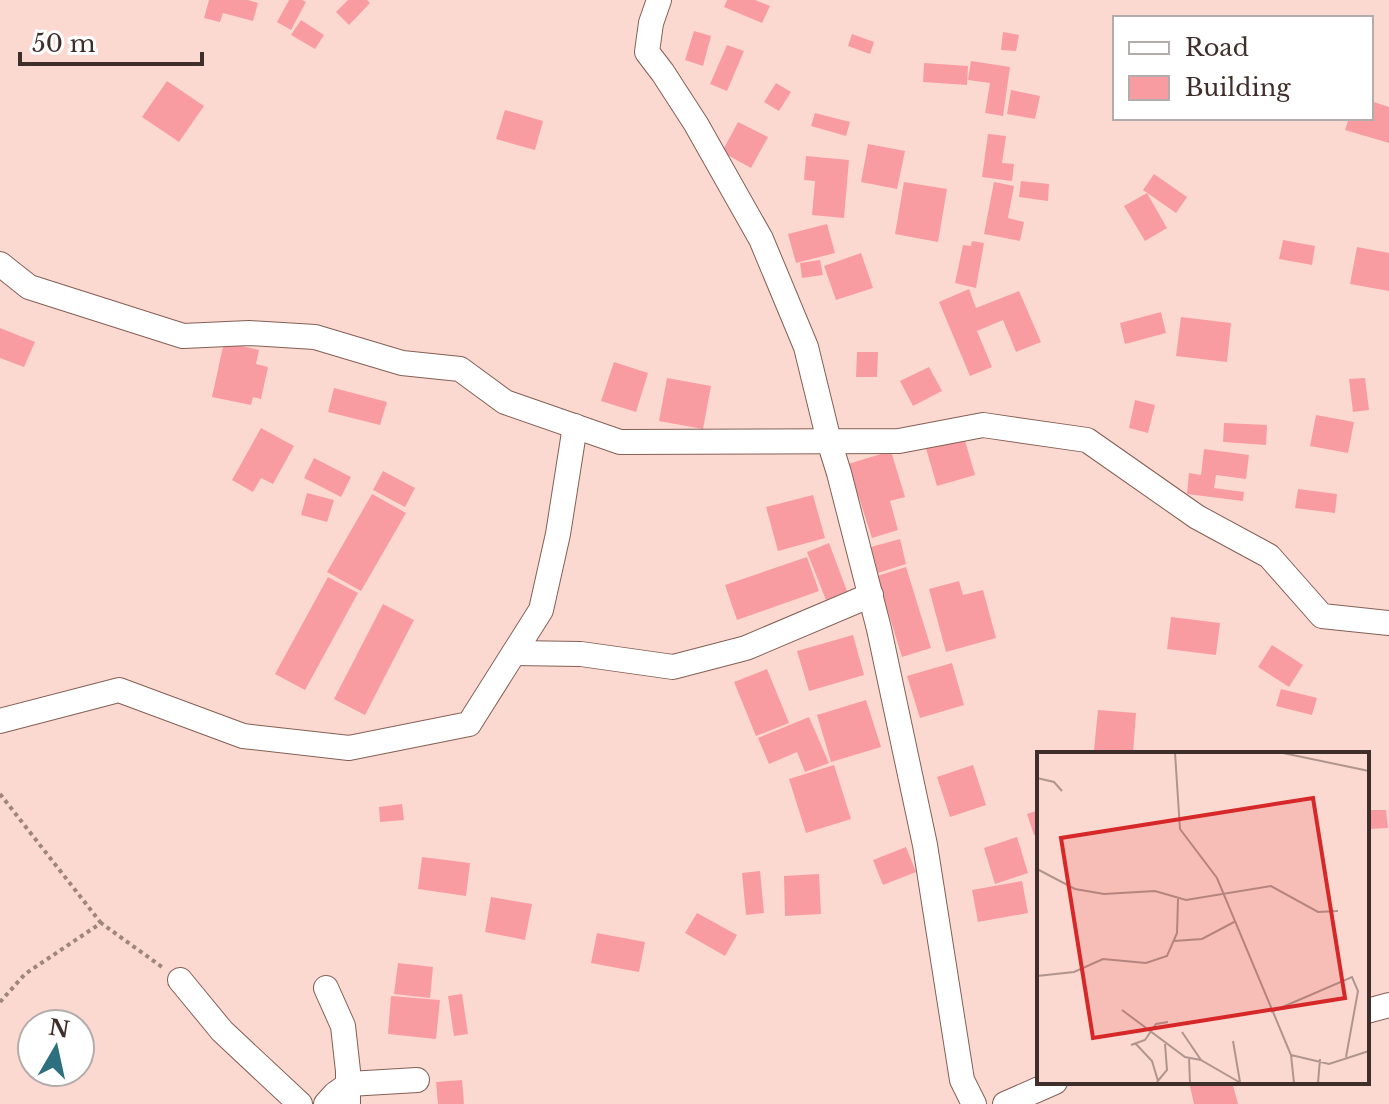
<svg xmlns="http://www.w3.org/2000/svg" width="1389" height="1104" font-family="'Libre Baskerville',serif">
  <rect width="100%" height="100%" fill="#fcd9d0"/>
  <g fill="#f99ca2">
    <path d="M209,0h39l10,3 -5,18 -30,-8 -3,9 -16,-4z"/>
    <path d="M289,0h13l4,2 -15,28 -14,-8z"/>
    <path d="M348,0h19l3,3 -21,22 -13,-13z"/>
    <path d="M727,0h28l15,6 -8,17 -38,-16z"/>
    <path d="M301,20l23,15 -9,14 -24,-14z"/>
    <path d="M694,31l17,5 -8,30 -18,-6z"/>
    <path d="M1003,32l16,3 -3,16 -15,-1z"/>
    <path d="M852,34l22,8 -4,12 -22,-8z"/>
    <path d="M727,45l17,6 -17,40 -17,-7z"/>
    <path d="M971,61l39,6 -7,49 -18,-3 5,-30 -22,-3z"/>
    <path d="M924,63l44,3 -1,19 -44,-3z"/>
    <path d="M167,81l37,25 -25,36 -37,-25z"/>
    <path d="M776,83l15,9 -12,19 -15,-9z"/>
    <path d="M1011,90l29,6 -5,23 -28,-5z"/>
    <path d="M1371,101l18,6v36l-44,-13 4,-12h22z"/>
    <path d="M505,110l38,11 -8,29 -39,-11z"/>
    <path d="M815,113l35,9 -4,14 -35,-10z"/>
    <path d="M738,122l30,15 -17,31 -29,-16z"/>
    <path d="M988,134l18,2 -4,27 12,1 -2,17 -30,-4z"/>
    <path d="M868,144l37,7 -8,38 -36,-7z"/>
    <path d="M806,156l43,4 -5,58 -32,-3 3,-34 -11,-1z"/>
    <path d="M1154,174l33,23 -11,16 -33,-23z"/>
    <path d="M1021,181l28,3 -1,17 -29,-4z"/>
    <path d="M904,182l43,7 -9,53 -43,-8z"/>
    <path d="M994,182l20,4 -6,32 16,4 -4,19 -36,-7z"/>
    <path d="M1147,193l20,35 -22,13 -21,-35z"/>
    <path d="M827,224l8,29 -39,10 -8,-29z"/>
    <path d="M1283,240l32,6 -3,19 -33,-6z"/>
    <path d="M972,241l12,2 -8,45 -21,-5 8,-38 8,1z"/>
    <path d="M1357,247l32,6v38l-39,-7z"/>
    <path d="M861,253l12,35 -37,12 -12,-34z"/>
    <path d="M820,260l3,15 -21,3 -2,-15z"/>
    <path d="M969,289l7,19 43,-17 22,51 -25,10 -13,-32 -26,11 15,36 -22,9 -31,-74z"/>
    <path d="M1161,312l5,21 -41,11 -5,-21z"/>
    <path d="M1181,317l50,6 -4,39 -51,-6z"/>
    <path d="M0,328l35,14 -11,25 -24,-9z"/>
    <path d="M224,342l35,8 -3,14 12,3 -7,32 -8,-2 -2,8 -39,-8z"/>
    <path d="M857,352h21l-1,25h-21z"/>
    <path d="M614,362l34,11 -12,39 -35,-11z"/>
    <path d="M929,367l13,24 -29,15 -13,-25z"/>
    <path d="M667,378l44,8 -8,43 -44,-8z"/>
    <path d="M1365,378l4,32 -16,2 -4,-33z"/>
    <path d="M334,388l53,14 -7,23 -52,-13z"/>
    <path d="M1135,400l20,5 -7,28 -19,-5z"/>
    <path d="M1316,415l38,7 -6,31 -38,-7z"/>
    <path d="M1224,423l43,2 -1,20 -43,-3z"/>
    <path d="M261,428l33,18 -21,38 -12,-6 -8,14 -21,-12z"/>
    <path d="M963,434l12,41 -38,11 -12,-41z"/>
    <path d="M1204,449l45,6 -3,24 -30,-4 -2,13 30,4 -1,9 -56,-7 2,-21 12,2z"/>
    <path d="M891,451l14,46 -15,4 8,29 -26,8 -24,-74z"/>
    <path d="M314,458l37,19 -10,20 -37,-19z"/>
    <path d="M383,471l32,17 -10,19 -32,-17z"/>
    <path d="M1298,489l39,5 -2,19 -40,-5z"/>
    <path d="M307,493l27,7 -7,22 -26,-7z"/>
    <path d="M372,494l34,19 -45,78 -34,-19z"/>
    <path d="M813,495l12,43 -47,13 -12,-44z"/>
    <path d="M900,539l6,25 -28,9 -7,-26z"/>
    <path d="M829,543l18,48 -21,9 -19,-48z"/>
    <path d="M807,557l12,34 -82,29 -12,-35z"/>
    <path d="M906,567l25,81 -29,9 -25,-81z"/>
    <path d="M328,577l30,16 -53,97 -30,-16z"/>
    <path d="M959,581l4,14 20,-5 13,48 -50,14 -17,-63z"/>
    <path d="M383,604l31,16 -49,95 -31,-16z"/>
    <path d="M1171,617l49,6 -4,32 -49,-6z"/>
    <path d="M853,635l11,40 -55,16 -12,-40z"/>
    <path d="M1272,645l31,20 -14,22 -31,-20z"/>
    <path d="M952,663l12,42 -44,13 -13,-42z"/>
    <path d="M767,669l22,54 -33,13 -22,-54z"/>
    <path d="M1281,689l36,9 -5,17 -36,-9z"/>
    <path d="M866,700l15,47 -50,15 -14,-47z"/>
    <path d="M1098,710l38,3 -3,40 -39,-3z"/>
    <path d="M809,717l20,46 -24,9 -8,-20 -28,12 -11,-26z"/>
    <path d="M834,765l17,54 -45,14 -17,-54z"/>
    <path d="M973,765l13,40 -36,12 -13,-40z"/>
    <path d="M402,804l2,16 -24,2 -1,-15z"/>
    <path d="M1039,810v24l-5,1 -7,-21z"/>
    <path d="M1369,810h17l2,18 -18,1z"/>
    <path d="M1017,837l11,36 -33,11 -11,-36z"/>
    <path d="M906,847l10,25 -33,13 -10,-25z"/>
    <path d="M422,857l48,6 -4,33 -48,-7z"/>
    <path d="M760,871l4,42 -18,2 -4,-42z"/>
    <path d="M819,874l2,40 -36,2 -1,-40z"/>
    <path d="M1022,881l6,32 -50,9 -6,-32z"/>
    <path d="M491,897l41,7 -7,36 -40,-8z"/>
    <path d="M697,913l40,22 -12,21 -40,-23z"/>
    <path d="M597,933l48,9 -6,30 -48,-9z"/>
    <path d="M398,963l35,4 -3,31 -36,-4z"/>
    <path d="M462,994l6,40 -14,2 -6,-40z"/>
    <path d="M391,996l49,4 -4,39 -48,-5z"/>
    <path d="M462,1080l2,24h-26l-2,-22z"/>
    <path d="M1189,1082h43l6,22h-44z"/>
  </g>
  <g fill="none" stroke-linecap="round" stroke-linejoin="round">
    <g stroke="#845f55" stroke-width="26">
      <g id="minor">
        <path d="M659,0l-8,23 -4,29 16,21 33,51 65,115 45,108 23,94 10,32 40,156 46,216 37,235 12,24"/>
        <path d="M0,264l29,23 154,49 66,-3 66,4 87,26 58,6 45,33 115,40 279,-1 84,-16 104,15 110,77 72,39 53,60 67,7"/>
        <path d="M514,653l67,1 92,13 73,-19 125,-53"/>
        <path d="M0,721l119,-31 124,46 106,12 120,-24 72,-114 17,-76 17,-108"/>
        <path d="M180,980l42,51 78,73"/>
        <path d="M326,988l17,38 5,45v33"/>
        <path d="M1367,1011l22,-6"/>
        <path d="M326,1104l9,-10 14,-10 68,-4"/>
        <path d="M1005,1104l50,-22"/>
      </g>
    </g>
    <g stroke="#9e857e" stroke-width="4" stroke-dasharray="4 4" stroke-linecap="butt">
      <path d="M0,794l101,129"/>
      <path d="M0,1002l25,-28 76,-51 61,44"/>
    </g>
    <use href="#minor" stroke="#fff" stroke-width="24"/>
  </g>
  <g transform="translate(1037 752)">
    <rect width="332" height="332" fill="#fcd9d0"/>
    <path fill="none" stroke="#b0958e" stroke-width="2" d="M138,1l5,76 37,49 74,177 3,28M246,1l86,18M0,26l17,4 8,9M0,117l38,20 29,5 51,-3 31,9 85,-14 47,26 20,-1M137,189l28,-2 34,-18M0,224l37,-4 29,-13 43,4 21,-7 10,-23 1,-34M85,258l63,47 16,3M234,260l81,-35 6,14 -12,66M145,280l19,28 38,22M196,289l7,41M98,291l17,18 6,20M94,293l14,-5 11,-16 12,-2M254,303l38,9 40,-13M152,306l1,25M120,330l10,-12 -2,-26M281,331l2,-24"/>
    <path fill="#d62828" fill-opacity="0.15" stroke="#d62828" stroke-width="4" d="M276,46l32,200 -252,40 -32,-200z"/>
    <rect width="332" height="332" fill="none" stroke="#3f2f2a" stroke-width="4"/>
  </g>
  <rect x="1113" y="16" width="260" height="104" fill="#ffffff" stroke="#b2acaa" stroke-width="2"/>
  <rect x="1129" y="42" width="40" height="12" fill="#ffffff" stroke="#b2acaa" stroke-width="2"/>
  <text x="1185" y="56" font-size="24" fill="#3f2f2a">Road</text>
  <rect x="1129" y="76" width="40" height="24" fill="#f99ca2" stroke="#b2acaa" stroke-width="2"/>
  <text x="1185" y="96" font-size="24" fill="#3f2f2a">Building</text>
  <g transform="translate(56 1048) rotate(9)"><circle r="38" fill="#ffffff" stroke="#b2acaa" stroke-width="2"/>
  <path d="M0-6L14 30L0 20L-14 30Z" fill="#2d7181"/>
  <text y="-12" font-size="22" font-weight="bold" text-anchor="middle" fill="#3f2f2a">N</text>
  </g>
  <path d="M20 52v12h182v-12" fill="none" stroke="#3f2f2a" stroke-width="4"/>
  <text x="32" y="52" font-size="24" fill="#3f2f2a" stroke="#ffffff" stroke-width="6" paint-order="stroke">50 m</text>
</svg>
